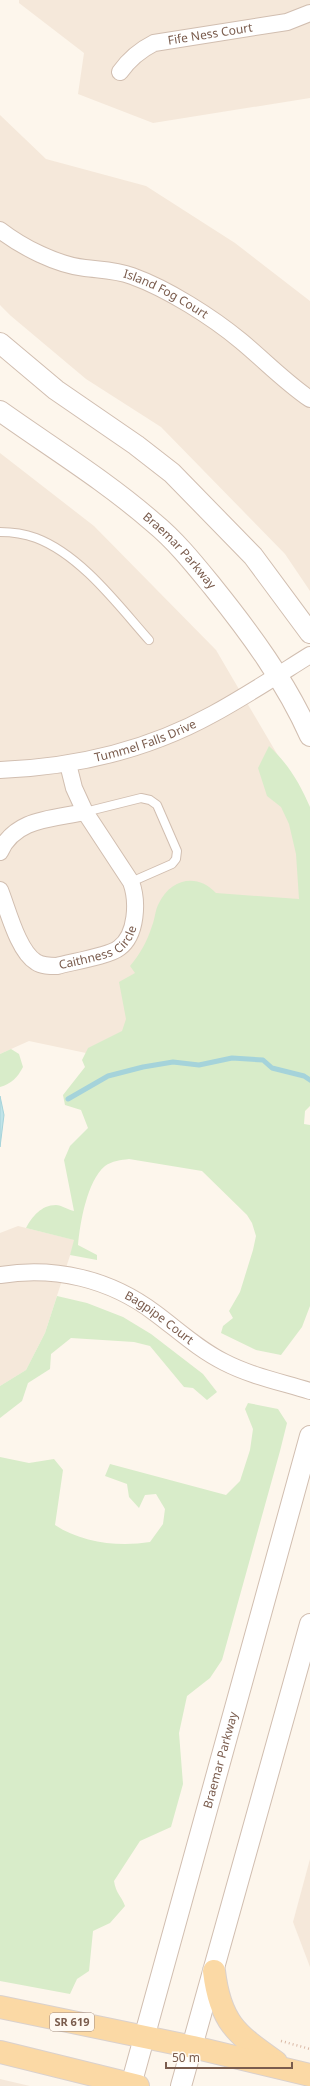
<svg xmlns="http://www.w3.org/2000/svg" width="310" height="2086" font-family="'Noto Sans',sans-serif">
  <rect width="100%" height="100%" fill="#fdf6ec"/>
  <g fill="#f5e8da">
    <path d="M19,0h291v98l-157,25 -75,-29 6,-41 -65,-50z"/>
    <path d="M0,115l46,44 100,27 89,57 75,58v290l-25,-37 -124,-127 -75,-48 -75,-63 -11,-11z"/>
    <path d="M0,453l94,73 122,124 64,109 30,64v182l-224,48 -57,-12 -29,13z"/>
    <path d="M18,1226l57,14 -30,93 -19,37 -26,16v-153z"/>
    <path d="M310,1859v108l-17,-45z"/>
    <path d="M0,2079l30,7h-30z"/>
  </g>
  <g fill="#d8ecc9">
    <path d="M269,746c20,19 30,36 41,61v299l-5,5 -1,13 6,1v181l-8,21 -21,28 -25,-5 -35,-17 2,-7 10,-8 -4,-7 11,-19 13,-42 3,-14 -4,-13 -5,-8 -45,-44 -73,-12c-8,1 -17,2 -24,7 -18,15 -25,57 -27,79l19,10v5l-27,-5 4,-15 -48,-12c6,-11 15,-23 30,-23 5,0 13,5 18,6l-10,-51 6,-14 18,-18 -7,-18 -16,-5 -2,-10 22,-28 -3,-7 6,-12 34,-17 4,-12 -7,-37 16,-9 -5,-7c10,-12 17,-24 22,-40 3,-7 3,-16 7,-23 12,-25 39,-30 57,-10l83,6 -3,-45 -7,-30 -8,-17 -14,-11 -9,-28z"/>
    <path d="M11,1049l8,5 4,13c-5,10 -12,17 -23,20v-33z"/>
    <path d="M57,1296l30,7 36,14 28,17 52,40 14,18 -10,8 -14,-12 -9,-1 -34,-41 -16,-4 -63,-4 -20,16 -1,15 -22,14 -6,18 -22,17v-32l26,-16 19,-37z"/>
    <path d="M248,1403l30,6 9,14 -7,28 -58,209 -12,18 -23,18 -8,37 4,51 -12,43 -31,14 -26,40c2,13 7,14 11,25l-15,17 -17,8 -4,40 -12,8 -7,15 -70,-13v-524l29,6 25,-4 9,11 -8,55c27,18 64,22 95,17l13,-18 2,-15 -9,-15 -11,1 -6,13 -10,-11 -2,-13 -22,-8 5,-12 116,31 14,-14 10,-31 3,-21 -8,-20z"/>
  </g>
  <path fill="#bfe3e8" stroke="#a5d3da" d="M0,1096l4,19 -4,32z"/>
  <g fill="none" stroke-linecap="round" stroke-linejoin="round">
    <path stroke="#a5d3da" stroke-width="5" d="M68,1099l40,-23 35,-9 30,-5 26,3 33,-7 31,2 9,8 32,8 6,4"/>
    <g stroke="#d1beb0" stroke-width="10">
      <g id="service">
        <path d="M0,532c12,0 25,2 36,6 45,17 82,67 113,102"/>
        <path d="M85,812l56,-14 9,2 7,5 20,46 -1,8 -4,5 -41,18"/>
      </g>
    </g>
    <g stroke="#d1beb0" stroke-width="18">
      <g id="minor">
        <path id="s1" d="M120,72c10,-14 20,-22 34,-29l133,-21 23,-9"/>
        <path id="s2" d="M0,230c22,17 57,35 85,38 16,2 31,2 47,8 36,13 80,41 109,65 23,19 44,41 69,58"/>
        <path id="s3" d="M0,770c74,-3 148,-20 213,-56 33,-18 65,-39 97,-59"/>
        <path d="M0,852c15,-34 53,-33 85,-40"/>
        <path id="s4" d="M0,890c8,20 18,61 36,72 6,4 14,4 21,4 14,-4 52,-10 62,-18 18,-13 19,-47 12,-66l-46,-70 -11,-24 -6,-24"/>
        <path id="s5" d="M0,1275c55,-9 110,4 155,38 23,17 43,36 69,49 27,14 57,20 86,29"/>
      </g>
    </g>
    <g stroke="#d1beb0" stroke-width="22">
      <g id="tertiary">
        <path d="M0,343l56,47 80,55 36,28 81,83 57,77"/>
        <path id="s6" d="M0,411c52,37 106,70 154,112 22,18 41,42 59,64 37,46 73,95 97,149"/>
        <path id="s7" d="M131,2085l179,-649"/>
        <path d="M181,2086l129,-462"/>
      </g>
    </g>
    <g stroke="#dad1cd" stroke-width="24">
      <g id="primary">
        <path d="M214,1971c6,51 22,63 62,91"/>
        <path d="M0,2007l193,40 117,28"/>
        <path d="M0,2052l138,34"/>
      </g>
    </g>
    <path stroke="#d9b8a5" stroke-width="2.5" stroke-dasharray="1 3" stroke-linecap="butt" d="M281,2041l29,8"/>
    <use href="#service" stroke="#fff" stroke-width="8"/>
    <use href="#minor" stroke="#fff" stroke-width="16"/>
    <use href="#tertiary" stroke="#fff" stroke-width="20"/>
    <use href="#primary" stroke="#fbd9a5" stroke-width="22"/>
  </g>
  <g text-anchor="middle" stroke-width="3.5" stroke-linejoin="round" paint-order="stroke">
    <rect fill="#fffaf3" stroke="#a28b7f" stroke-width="1" x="50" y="2013" width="44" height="18" rx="3"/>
    <g font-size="11" font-weight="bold" fill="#7a5c4d">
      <text x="72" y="2026">SR 619</text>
    </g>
    <g font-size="12" fill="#7a5c4d" stroke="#fffaf3">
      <text dy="4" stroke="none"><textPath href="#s1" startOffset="102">Fife Ness Court</textPath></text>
      <text dy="4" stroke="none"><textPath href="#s2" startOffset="180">Island Fog Court</textPath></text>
      <text dy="4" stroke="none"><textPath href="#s6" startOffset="228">Braemar Parkway</textPath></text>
      <text dy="4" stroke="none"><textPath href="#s3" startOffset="149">Tummel Falls Drive</textPath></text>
      <text dy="4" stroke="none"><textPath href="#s4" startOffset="150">Caithness Circle</textPath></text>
      <text dy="4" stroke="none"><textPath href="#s5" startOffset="170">Bagpipe Court</textPath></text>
      <text dy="4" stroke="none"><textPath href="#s7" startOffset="337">Braemar Parkway</textPath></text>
    </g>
  </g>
  <path d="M166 2062v6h126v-6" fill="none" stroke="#7a5c4d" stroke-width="2"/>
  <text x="172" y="2062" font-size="12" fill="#7a5c4d" stroke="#fffaf3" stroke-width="3" paint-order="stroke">50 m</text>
</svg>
